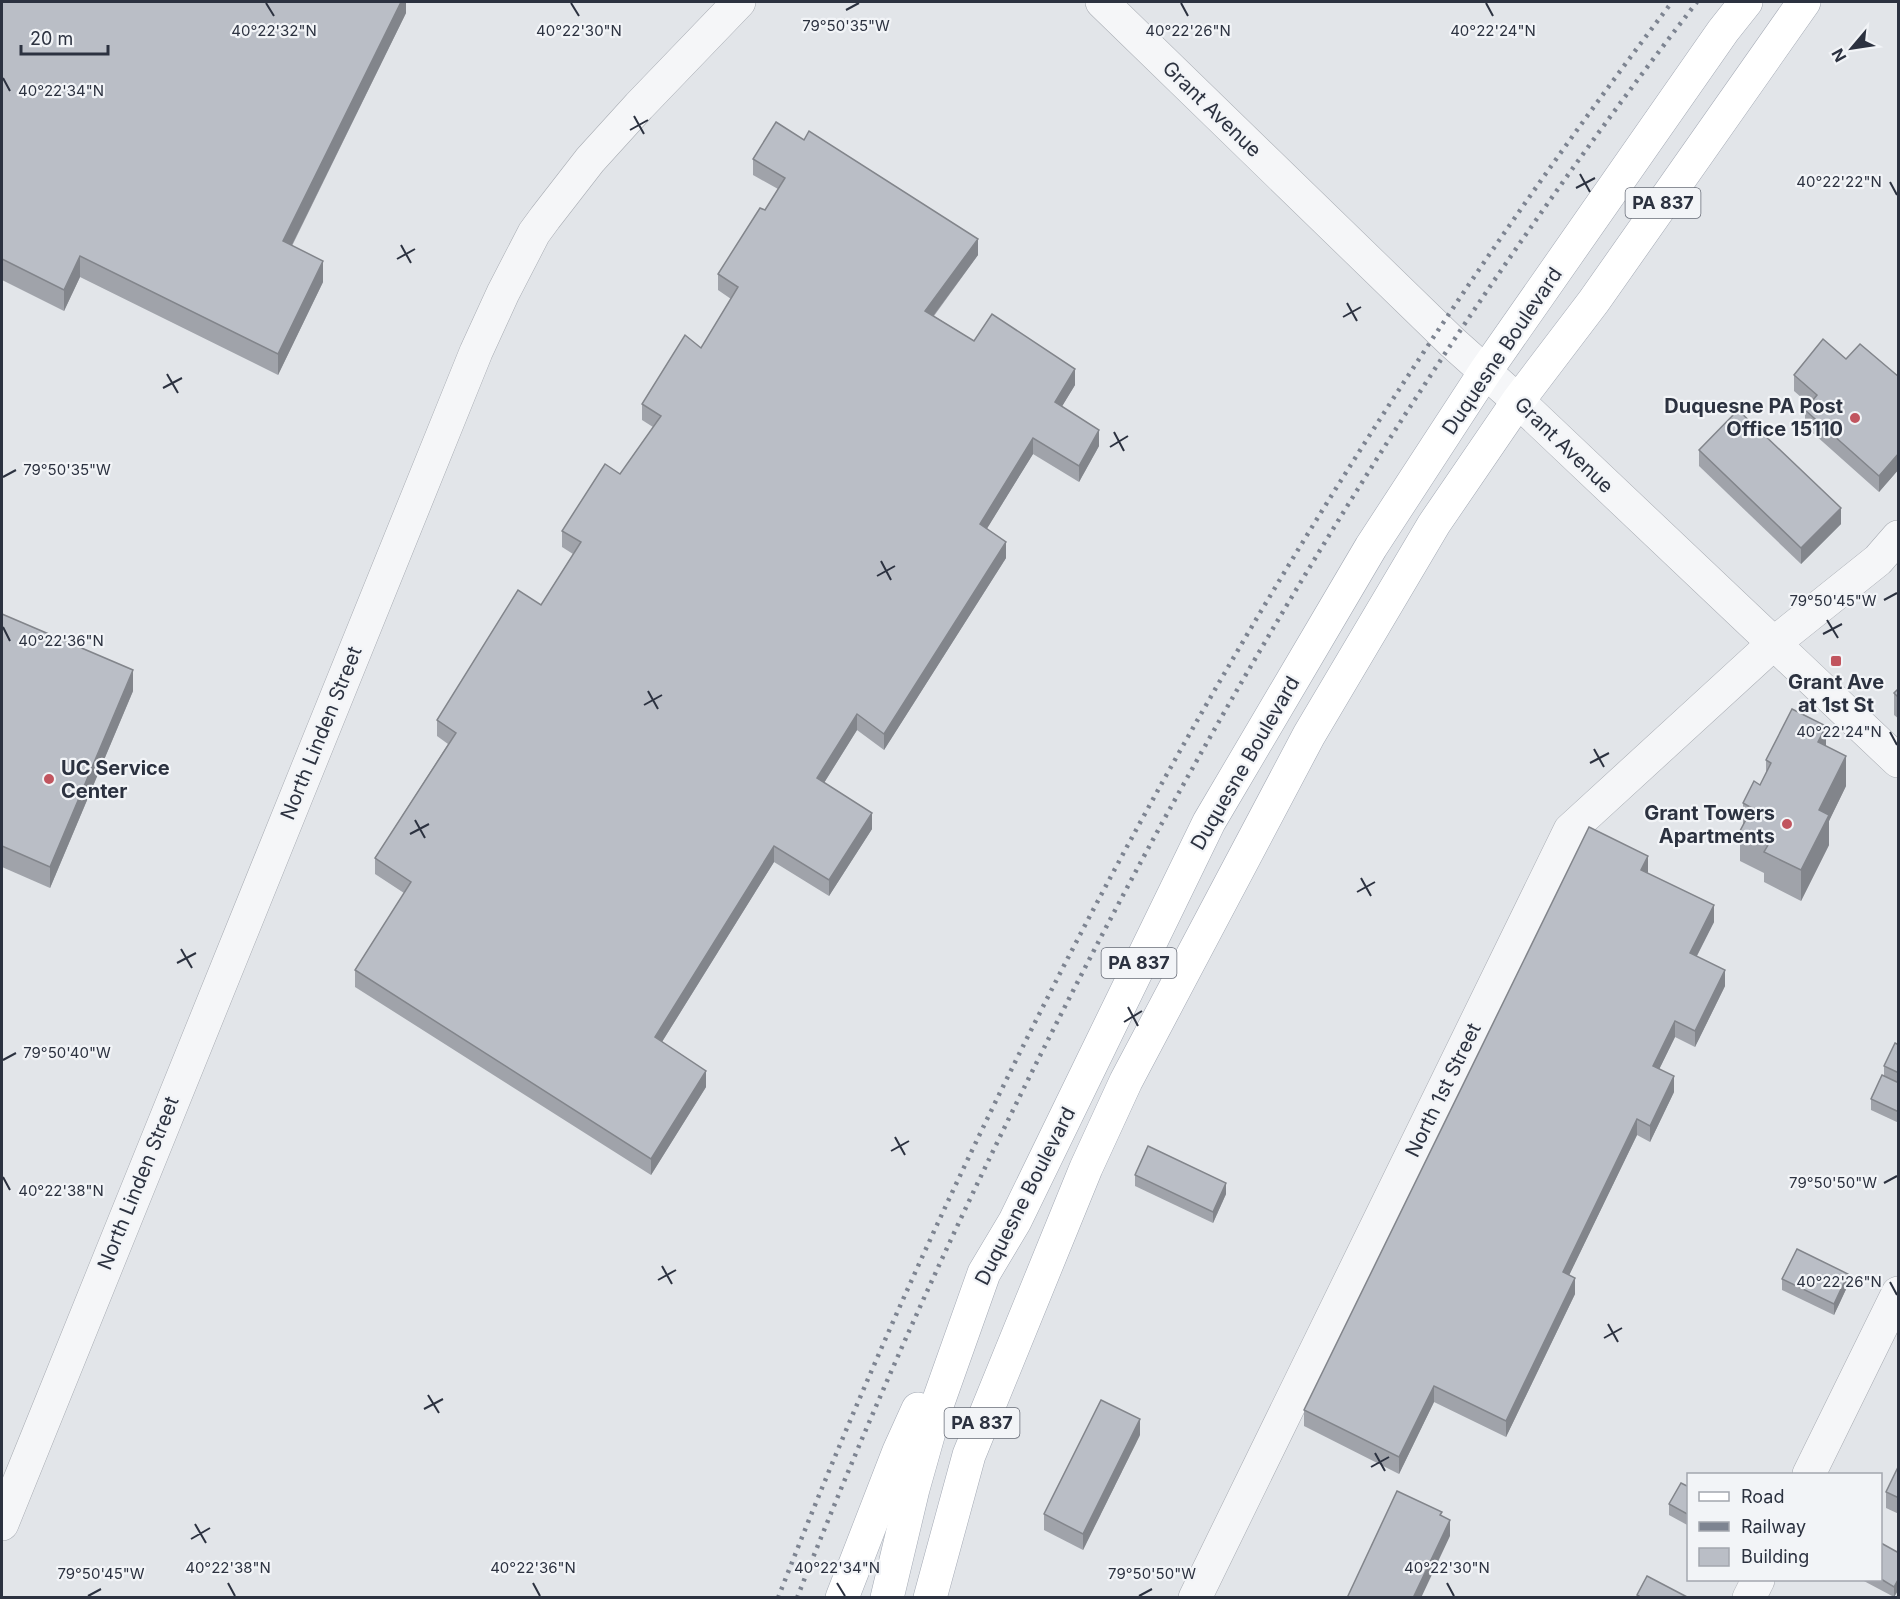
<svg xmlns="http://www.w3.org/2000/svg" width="1900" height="1599" font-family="Inter,sans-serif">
  <rect width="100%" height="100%" fill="#e2e5e9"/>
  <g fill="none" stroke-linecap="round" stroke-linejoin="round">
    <g stroke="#a8acb3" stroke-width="34">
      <g id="minor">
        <path d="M1102,2l350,340 66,59 380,360"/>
        <path d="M1809,1474l89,-181"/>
        <path d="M2,1524l474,-1172 27,-59 31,-60 11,-15 45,-58 49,-54 100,-104"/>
        <path d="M1195,1598l375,-768 203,-186 105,-84 20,-23"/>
        <path d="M1749,1598l9,-18"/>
      </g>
    </g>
    <g stroke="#a3a9b4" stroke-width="34">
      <g id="major">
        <path d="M842,1598l57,-147 19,-42"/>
        <path d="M887,1598l26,-109 22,-78 49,-138 31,-52 194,-399 162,-275 114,-175 238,-341 23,-29"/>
        <path d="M930,1598l39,-143 117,-287 40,-87 183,-346 125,-211 84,-123 76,-100 210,-299"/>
      </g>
    </g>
    <use href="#minor" stroke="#f5f6f8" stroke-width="33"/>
    <use href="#major" stroke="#fff" stroke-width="33"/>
    <g stroke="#7d8491" stroke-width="4.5" stroke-dasharray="3 6" stroke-linecap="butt">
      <path d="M778,1598c220,-565 527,-1114 894,-1596"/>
      <path d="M797,1598c101,-258 221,-509 353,-753 161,-295 341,-578 547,-843"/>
    </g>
  </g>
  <g fill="#a0a3aa">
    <path d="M2,2h404v11l-114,233 31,36 -45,93 -198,-98 -16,34 -62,-31z"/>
    <path d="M753,159l225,96 -44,61 40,25 101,44 -13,21 37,40 -20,36 -46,-28 -46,74 19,30 -122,192 -27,-20 -33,53 48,46 -43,67 -55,-34 -112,180 44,45 -55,88 -296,-188v-17l49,-77 -29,-19v-16l73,-114 -11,-8v-16l104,-115 32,-51 -11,-7v-16l58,-57 33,-47 -11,-7v-16l59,-56 30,-49 -13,-9v-16l47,-64 13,-21 -25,-14z"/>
    <path d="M1846,359l53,18v92l-20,23 -74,-66v-16l4,-6 -15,-13v-16z"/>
    <path d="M1699,450l142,74 -40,40 -102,-98z"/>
    <path d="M2,614l131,77 -83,197 -48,-21z"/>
    <path d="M1899,688v31l-5,-4v-22z"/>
    <path d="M1826,746l20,40 -17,35v24l-28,56 -37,-19v-9l-24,-12v-30l3,-5v-23l17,-18 6,-12v-13z"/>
    <path d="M1648,872l-1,1 67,49 -17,34 28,30 -30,61 -20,-10 -16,32 15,23 -24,50 -13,-7 -68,140 6,19 -69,143 -72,-35 -35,72 -95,-48v-16z"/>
    <path d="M1899,1037v86l-28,-13v-11l13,-23v-10l14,-21z"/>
    <path d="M1135,1175l91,19 -13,29 -78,-37z"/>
    <path d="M1782,1279l66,6 -14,30 -52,-25z"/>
    <path d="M1140,1435l-57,115 -39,-20v-16z"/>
    <path d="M1899,1465v49l-13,-6v-16z"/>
    <path d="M1689,1487v39l-20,-11v-11z"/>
    <path d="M1899,1553v36l-5,8 -32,-17h19z"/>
  </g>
  <g fill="#82858b">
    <path d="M401,2h5v11l-123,250v-22z"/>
    <path d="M978,239v16l-53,72v-16z"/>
    <path d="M80,256v21l-16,34v-21z"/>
    <path d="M323,261v21l-45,93v-21z"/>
    <path d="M1075,369v16l-20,33v-16z"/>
    <path d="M1099,430v16l-20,36v-16z"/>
    <path d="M1033,438v16l-53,86v-16z"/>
    <path d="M1899,453v16l-20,23v-16z"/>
    <path d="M1841,508v16l-40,40v-16z"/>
    <path d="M1006,542v16l-122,192v-16z"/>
    <path d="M133,670v21l-83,197v-21z"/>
    <path d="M857,714v16l-40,64v-16z"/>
    <path d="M1826,726v30l-8,-14z"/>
    <path d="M1846,756v30l-17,35v24l-28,56v-31l18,-60z"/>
    <path d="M872,813v16l-43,67v-16z"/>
    <path d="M774,846v16l-119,191v-16z"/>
    <path d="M1648,856v16l-7,14v-16z"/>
    <path d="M1714,905v17l-24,47v-16z"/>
    <path d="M1725,970v16l-30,61v-16z"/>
    <path d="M1675,1021v16l-22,45v-16z"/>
    <path d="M706,1071v16l-55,88v-16z"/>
    <path d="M1674,1076v16l-24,50v-16z"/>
    <path d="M1637,1119v16l-74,153v-16z"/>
    <path d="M1226,1183v11l-13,29v-11z"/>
    <path d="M1848,1274v11l-14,30v-11z"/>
    <path d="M1575,1278v16l-69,143v-16z"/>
    <path d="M1434,1386v16l-35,72v-17z"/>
    <path d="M1140,1419v16l-57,115v-16z"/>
    <path d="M1450,1520v16l-29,62h-8z"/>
    <path d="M1899,1578v11l-5,8v-10z"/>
  </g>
  <g fill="#babec6" stroke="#82858b" stroke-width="1.5">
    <path d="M2,2h399l-118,239 40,20 -45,93 -198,-98 -16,34 -62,-31z"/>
    <path d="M776,122l28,18 5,-9 169,108 -53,72 49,30 18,-27 83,55 -20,33 44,28 -20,36 -46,-28 -53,86 26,18 -122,192 -27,-20 -40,64 55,35 -43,67 -55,-34 -119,191 51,34 -55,88 -296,-189 56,-88 -36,-24 81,-125 -19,-13 81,-130 23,15 40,-63 -19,-11 43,-67 15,10 41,-58 -19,-12 43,-69 16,13 37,-61 -20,-13 42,-66 5,2 20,-32 -32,-19z"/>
    <path d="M1823,339l23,20 14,-15 39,33v76l-20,23 -74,-66 12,-15 -23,-20z"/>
    <path d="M1738,410l103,98 -40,40 -102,-98z"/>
    <path d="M2,614l131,56 -83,197 -48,-21z"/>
    <path d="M1899,688v10l-5,-5z"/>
    <path d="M1792,709l34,17 -8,16 28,14 -27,54 10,5 -28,55 -37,-18 4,-7 -28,-14 12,-23 -9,-5 11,-22 6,4 11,-22 -5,-3z"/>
    <path d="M1589,827l59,29 -7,14 73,35 -24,48 35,17 -30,61 -20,-10 -22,45 21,10 -24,50 -13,-7 -74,153 12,6 -69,143 -72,-35 -35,71 -95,-47z"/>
    <path d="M1895,1043l4,2v28l-15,-7z"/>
    <path d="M1882,1075l17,8v29l-28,-13z"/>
    <path d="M1148,1146l78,37 -13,29 -78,-37z"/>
    <path d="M1797,1249l51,25 -14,30 -52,-25z"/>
    <path d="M1101,1400l39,19 -57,115 -39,-20z"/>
    <path d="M1899,1465v33l-13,-6z"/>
    <path d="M1681,1483l8,4v28l-20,-11z"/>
    <path d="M1397,1491l45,21 -2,3 10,5 -37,78h-66z"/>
    <path d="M1881,1543l18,10v25l-5,9 -13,-8z"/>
    <path d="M1647,1576l42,22h-47l-5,-3z"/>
  </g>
  <path fill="none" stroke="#2c3240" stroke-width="2" d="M266,3l8,13M571,3l8,13M1181,3l7,13M1486,3l7,13M846,10l13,-7M3,78l7,13M634,116l10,18M630,130l18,-10M1580,174l10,18M1890,182l7,13M1576,188l19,-10M401,245l10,18M397,259l18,-10M1347,303l10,18M1343,317l18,-10M167,374l11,19M163,388l19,-10M1114,432l10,19M1110,447l18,-11M3,477l13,-7M881,561l10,19M877,576l18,-10M1884,600l13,-7M1827,620l11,18M3,627l7,14M1823,634l19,-10M648,691l10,18M644,705l18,-10M1890,732l7,13M1594,749l10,18M1590,763l19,-10M415,820l10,18M410,834l19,-10M1361,878l10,18M1357,892l18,-10M181,949l11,19M177,963l19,-10M1128,1007l10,19M1124,1022l18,-11M3,1060l13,-7M895,1137l10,18M891,1151l18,-10M3,1177l7,13M1884,1183l13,-7M662,1266l10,18M658,1280l18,-10M1890,1282l7,13M1608,1324l10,18M1604,1338l18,-10M428,1395l11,18M424,1409l19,-10M1375,1453l10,18M1371,1467l18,-10M195,1524l11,19M191,1539l19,-11M228,1583l7,13M533,1583l7,13M837,1583l8,13M1447,1583l7,13M88,1596l13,-7M1139,1596l13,-7"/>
  <g fill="#c1555f" stroke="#f2f4f7" stroke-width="2">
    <circle cx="1855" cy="418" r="6"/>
    <rect x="1830" y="655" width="12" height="12" rx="3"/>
    <circle cx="49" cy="779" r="6"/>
    <circle cx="1787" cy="824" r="6"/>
  </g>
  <g text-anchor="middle" stroke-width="4.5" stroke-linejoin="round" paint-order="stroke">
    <g fill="#f2f4f7" stroke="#676c77" stroke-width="1.5">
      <rect x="1625.5" y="188" width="75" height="30" rx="4.5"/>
      <rect x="1101.5" y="948" width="75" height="30" rx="4.5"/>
      <rect x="944.5" y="1408" width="75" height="30" rx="4.5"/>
    </g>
    <g font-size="18" font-weight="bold" fill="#2c3240">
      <text x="1663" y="209">PA 837</text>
      <text x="1139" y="969">PA 837</text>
      <text x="982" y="1429">PA 837</text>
    </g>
    <g font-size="20" fill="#2c3240" stroke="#f2f4f7">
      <text transform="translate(1212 109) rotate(44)" y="7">Grant Avenue</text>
      <text transform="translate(1502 351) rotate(-56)" y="7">Duquesne Boulevard</text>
      <text transform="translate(1564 445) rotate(44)" y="7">Grant Avenue</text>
      <text transform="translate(321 733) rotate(-68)" y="7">North Linden Street</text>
      <text transform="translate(1245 763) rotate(-60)" y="7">Duquesne Boulevard</text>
      <text transform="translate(1443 1090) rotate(-64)" y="7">North 1st Street</text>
      <text transform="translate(138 1183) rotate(-68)" y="7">North Linden Street</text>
      <text transform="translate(1025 1196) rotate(-63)" y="7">Duquesne Boulevard</text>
    </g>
    <g font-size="20" font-weight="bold" fill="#2c3240" stroke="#f2f4f7" text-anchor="end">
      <text x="1843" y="413">Duquesne PA Post<tspan x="1843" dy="23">Office 15110</tspan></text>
      <text x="1836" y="689" text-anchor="middle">Grant Ave<tspan x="1836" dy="23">at 1st St</tspan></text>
      <text x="61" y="775" text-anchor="start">UC Service<tspan x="61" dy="23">Center</tspan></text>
      <text x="1775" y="820">Grant Towers<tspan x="1775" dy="23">Apartments</tspan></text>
    </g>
  </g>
  <g font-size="15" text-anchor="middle" fill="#2c3240" stroke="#f2f4f7" stroke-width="4.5" stroke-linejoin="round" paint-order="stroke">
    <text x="846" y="31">79°50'35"W</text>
    <text x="274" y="36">40°22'32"N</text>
    <text x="579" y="36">40°22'30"N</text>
    <text x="1188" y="36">40°22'26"N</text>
    <text x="1493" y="36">40°22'24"N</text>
    <text x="61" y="96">40°22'34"N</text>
    <text x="1839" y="187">40°22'22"N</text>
    <text x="67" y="475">79°50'35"W</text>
    <text x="1833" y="606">79°50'45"W</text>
    <text x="61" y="646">40°22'36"N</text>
    <text x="1839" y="737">40°22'24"N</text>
    <text x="67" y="1058">79°50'40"W</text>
    <text x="1833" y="1188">79°50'50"W</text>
    <text x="61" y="1196">40°22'38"N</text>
    <text x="1839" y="1287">40°22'26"N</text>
    <text x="228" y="1573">40°22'38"N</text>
    <text x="533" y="1573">40°22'36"N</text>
    <text x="837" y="1573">40°22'34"N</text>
    <text x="1447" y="1573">40°22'30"N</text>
    <text x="101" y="1579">79°50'45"W</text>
    <text x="1152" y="1579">79°50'50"W</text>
  </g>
  <rect width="1900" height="1599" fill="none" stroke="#2c3240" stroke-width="6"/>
  <rect x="1687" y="1473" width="195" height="108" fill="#f2f4f7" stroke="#a3a6ae" stroke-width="1.5"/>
  <rect x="1699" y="1492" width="30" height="9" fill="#ffffff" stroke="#a3a6ae" stroke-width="1.5"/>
  <text x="1741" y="1503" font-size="18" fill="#2c3240">Road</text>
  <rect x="1699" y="1522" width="30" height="9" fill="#7d8491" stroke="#a3a6ae" stroke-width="1.5"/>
  <text x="1741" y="1533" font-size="18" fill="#2c3240">Railway</text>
  <rect x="1699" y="1548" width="30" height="18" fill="#babec6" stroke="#a3a6ae" stroke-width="1.5"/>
  <text x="1741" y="1563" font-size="18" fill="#2c3240">Building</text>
  <g transform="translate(1852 48) rotate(241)" stroke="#f2f4f7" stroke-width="4.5" paint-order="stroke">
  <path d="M0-4.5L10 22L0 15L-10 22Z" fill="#2c3240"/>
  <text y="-9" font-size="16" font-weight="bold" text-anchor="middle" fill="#2c3240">N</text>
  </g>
  <path d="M21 45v9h87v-9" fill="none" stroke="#2c3240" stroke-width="3"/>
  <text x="30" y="45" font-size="18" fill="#2c3240" stroke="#f2f4f7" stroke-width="4.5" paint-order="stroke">20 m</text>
</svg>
